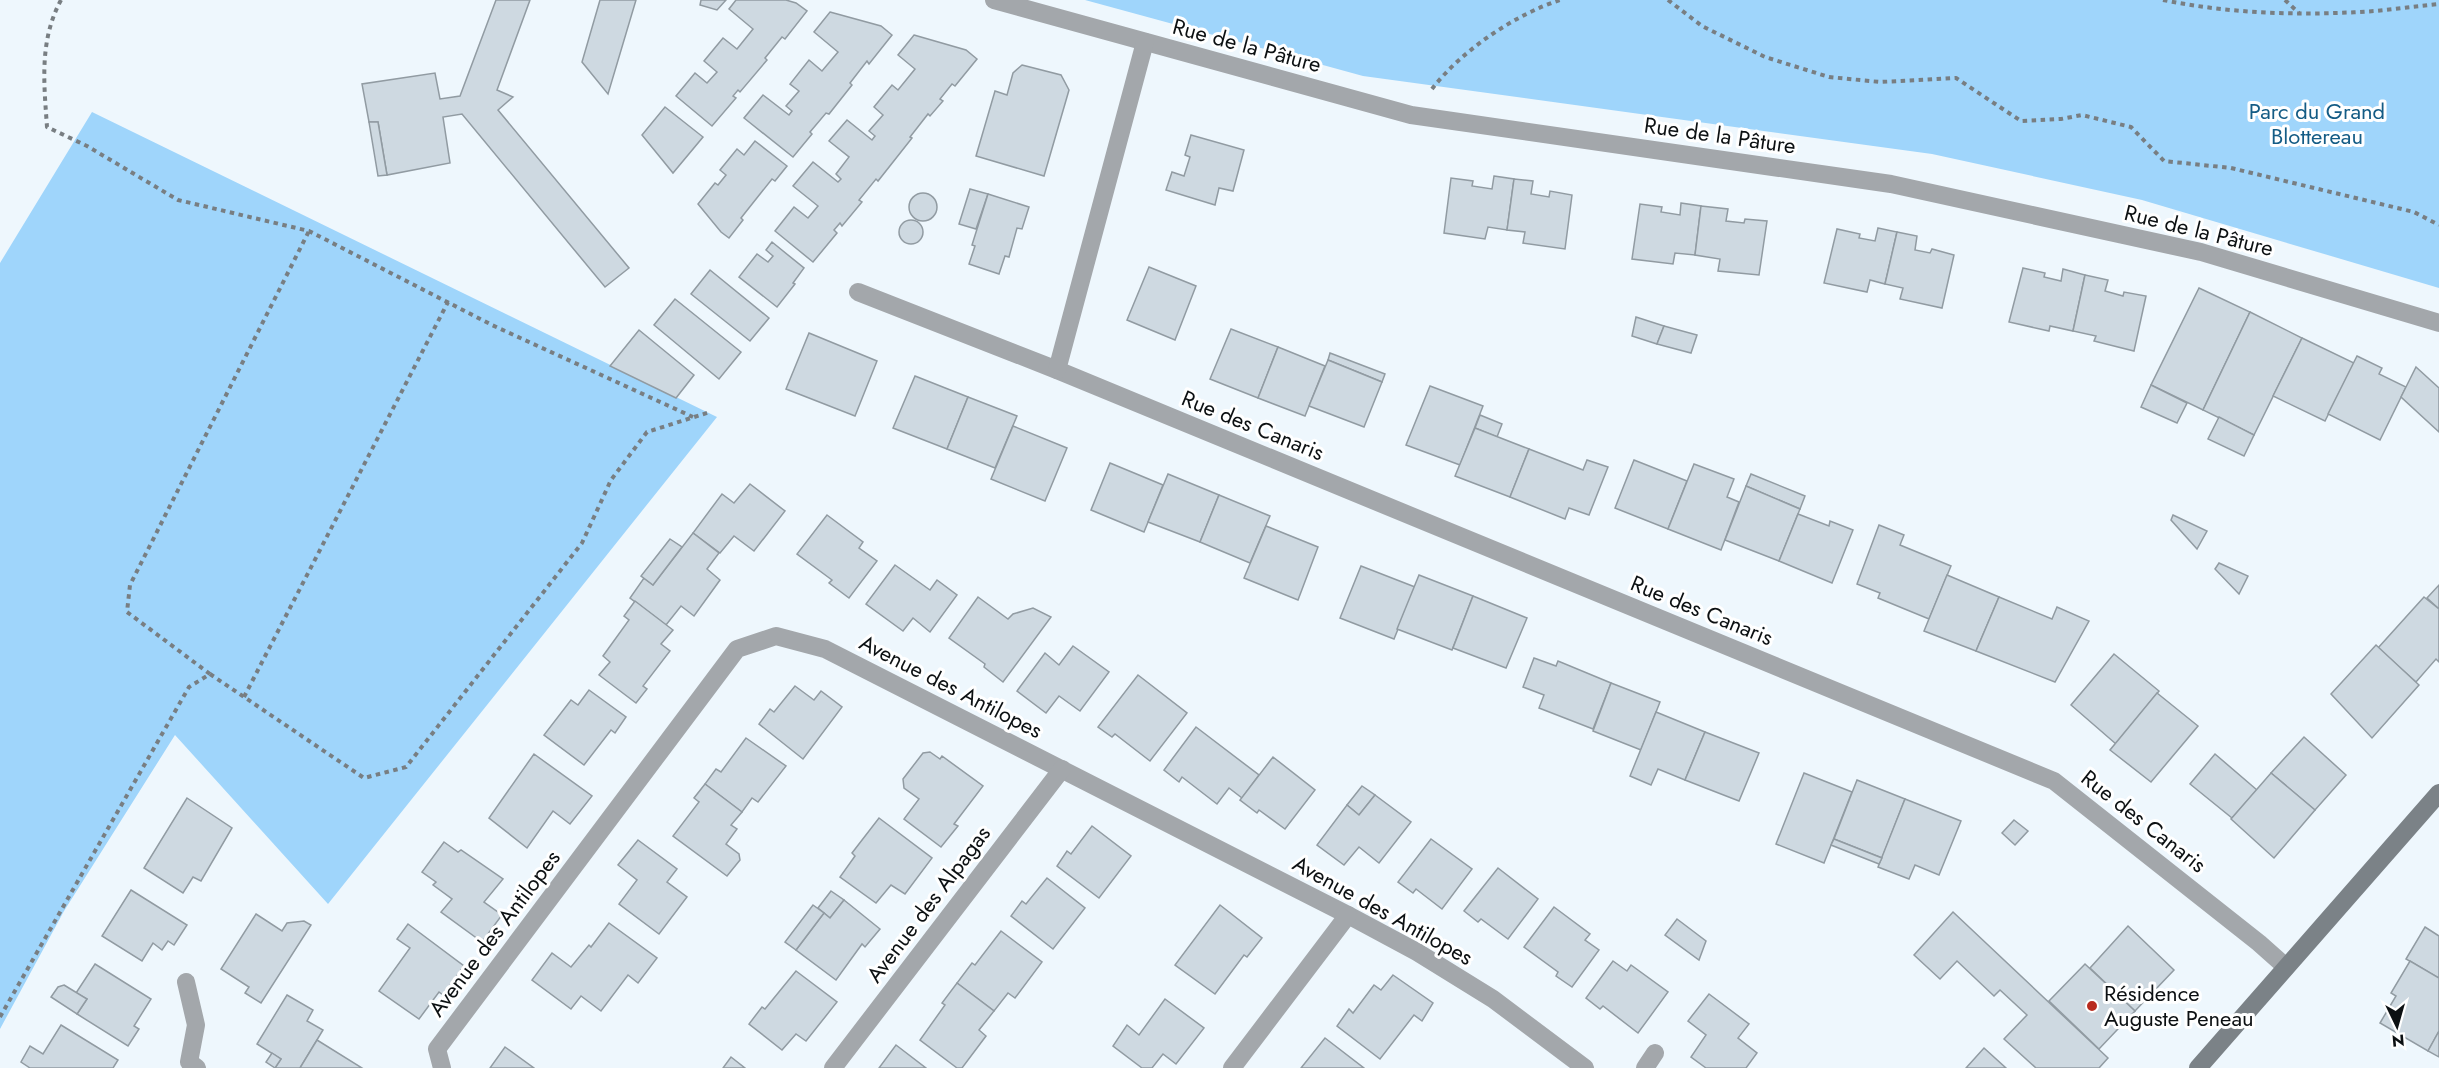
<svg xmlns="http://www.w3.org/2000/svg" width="2439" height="1068" font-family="Jost,sans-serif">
  <rect width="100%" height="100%" fill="#eef7fd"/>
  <g fill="#9fd5fb">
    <path d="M1085,0h1354v288l-297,-88 -210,-46 -569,-78z"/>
    <path d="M92,112l625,305 -389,487 -153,-169 -111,176 -64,118v-766z"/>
  </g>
  <g fill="#ced9e1" stroke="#919ba2" stroke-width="1.5">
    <path d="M496,0h34l-33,90 16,7 -15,13 131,158 -24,19 -143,-173 -19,3 7,46 -63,12 -9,-53h-9l-7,-38 73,-11 5,26 20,-3z"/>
    <path d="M600,0h36l-28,94 -26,-32z"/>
    <path d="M701,0h25l-9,10 -17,-5z"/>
    <path d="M736,0h50l10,3 11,8 -22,28 -3,-2 -17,21 2,2 -27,32 -2,-2 -5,6 3,2 -24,28 -36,-30 19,-23 12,10 10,-11 -13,-11 19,-23 14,11 16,-20 -24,-20z"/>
    <path d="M830,12l51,14 11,9 -23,29 -2,-3 -17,22 2,2 -23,29 -3,-1 -16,19 2,2 -19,23 -49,-39 19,-23 26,20 3,-4 -6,-5 13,-15 -9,-7 19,-24 13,11 16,-19 -24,-20z"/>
    <path d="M914,35l52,15 11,9 -22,27 -3,-2 -12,15 3,2 -13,15 -2,-2 -18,23 2,1 -34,43 -2,-2 -17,21 3,2 -20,24 -2,-3 -6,7 3,3 -24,29 -38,-31 19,-24 14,11 10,-12 -25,-20 20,-24 25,20 3,-3 -5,-5 13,-17 -20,-16 18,-21 25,20 3,-4 -6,-5 14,-16 -9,-8 18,-22 6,5 17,-21 -17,-14z"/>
    <path d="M1022,65l39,10 8,15 -25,86 -68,-20 19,-65 12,4 6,-22z"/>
    <path d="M665,107l38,30 -30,36 -31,-38z"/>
    <path d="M369,122h9l9,53 -9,1z"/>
    <path d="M1191,135l53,15 -11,41 -14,-3 -4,17 -49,-15 6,-18 12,4 6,-19 -5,-2z"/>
    <path d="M755,141l32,25 -12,15 -3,-2 -31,39 2,2 -14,18 -8,-6 -23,-28 17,-21 3,2 8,-10 -6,-5 17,-21 7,6z"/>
    <path d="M1494,176l20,3 -7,51 -19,-3 -3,12 -41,-6 7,-55 22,3 -1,5 20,3z"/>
    <path d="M1514,179l19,2 -2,13 18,3 1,-6 22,4 -7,54 -42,-6 2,-11 -18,-2z"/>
    <path d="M970,189l18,5 -12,35 -17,-5z"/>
    <circle cx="923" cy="207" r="14"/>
    <path d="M988,194l41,13 -7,22 -5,-1 -8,29 -4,-1 -6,18 -30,-10 6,-18 -3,-1z"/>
    <path d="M1681,203l20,3 -6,49 -20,-2 -2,11 -41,-5 8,-55 22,3 -1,5 19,3z"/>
    <path d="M1701,206l27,3 -2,12 18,2 1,-4 22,2 -8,54 -41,-4 2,-12 -25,-4z"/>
    <circle cx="911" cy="232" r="12"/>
    <path d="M1878,228l19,4 -12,52 -15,-4 -3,12 -43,-9 13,-54 23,5 -1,4 16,3z"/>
    <path d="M1897,232l20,4 -2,14 15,3 2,-4 22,6 -12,53 -42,-9 3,-11 -18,-4z"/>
    <path d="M772,242l32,26 -11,15 2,1 -18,23 -38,-30 18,-23 11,8 5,-6 -7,-6z"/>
    <path d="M1149,267l47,19 -21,54 -48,-20z"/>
    <path d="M2023,268l22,5 -1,4 17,4 2,-12 22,6 -12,56 -23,-5 -1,5 -40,-9z"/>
    <path d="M710,270l59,48 -19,23 -59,-47z"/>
    <path d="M2085,275l23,5 -3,11 18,5 1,-4 22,4 -12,55 -40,-10 2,-5 -23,-5z"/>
    <path d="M2199,288l51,24 -47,98 -52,-25z"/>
    <path d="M675,299l66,53 -22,27 -65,-54z"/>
    <path d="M2250,312l52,26 -48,97 -51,-25z"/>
    <path d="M1636,317l28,9 -7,18 -25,-8z"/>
    <path d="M1664,326l33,9 -6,18 -34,-9z"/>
    <path d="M1231,329l47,18 -20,51 -48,-19z"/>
    <path d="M639,330l55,45 -18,23 -66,-32z"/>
    <path d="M809,333l68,28 -22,55 -69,-27z"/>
    <path d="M2302,338l52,25 -29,58 -52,-25z"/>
    <path d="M1278,347l47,19 -20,50 -47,-18z"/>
    <path d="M1330,353l55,21 -3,8 -54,-22z"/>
    <path d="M2357,356l25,12 -3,6 27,13 -26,53 -52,-26z"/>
    <path d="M1328,360l54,22 -18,45 -55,-21z"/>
    <path d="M2416,367l23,21v44l-38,-35z"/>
    <path d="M915,376l53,21 -21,52 -54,-21z"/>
    <path d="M2151,385l36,18 -10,20 -36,-16z"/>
    <path d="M1430,386l53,20 -23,59 -54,-20z"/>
    <path d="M968,397l49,19 -22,52 -48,-19z"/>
    <path d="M1480,415l22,9 -5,13 -22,-9z"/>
    <path d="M2219,417l35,18 -10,21 -36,-17z"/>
    <path d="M1013,426l54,22 -22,53 -54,-22z"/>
    <path d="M1475,428l54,21 -19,48 -55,-21z"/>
    <path d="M1529,449l54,21 4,-10 21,7 -19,48 -20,-7 -4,11 -55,-22z"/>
    <path d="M1634,460l53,21 -19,48 -53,-21z"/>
    <path d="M1110,463l53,22 -19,47 -53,-22z"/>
    <path d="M1694,464l40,15 -7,18 12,5 -18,48 -53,-21z"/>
    <path d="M1168,474l51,21 -19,47 -52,-20z"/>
    <path d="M1751,474l54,22 -5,13 -54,-23z"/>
    <path d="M750,484l35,27 -31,40 -20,-15 -14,17 -27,-20 29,-39 12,9z"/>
    <path d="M1746,486l54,23 -21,52 -54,-21z"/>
    <path d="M1219,495l51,21 -20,47 -50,-21z"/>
    <path d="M1798,514l31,12 1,-5 23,9 -21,53 -53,-22z"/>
    <path d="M827,515l36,27 -4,6 18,13 -28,37 -20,-15 3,-3 -35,-26z"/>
    <path d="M2173,515l34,16 -10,18 -26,-29z"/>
    <path d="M1879,525l25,10 -4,10 51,21 -22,53 -51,-21 2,-5 -23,-9z"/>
    <path d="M1266,526l52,21 -20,53 -54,-22z"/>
    <path d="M693,533l26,20 -12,16 13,11 -26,36 -13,-10 -15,19 -36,-27 14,-20 9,7z"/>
    <path d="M670,539l12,8 -29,38 -12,-9z"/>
    <path d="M2219,563l29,13 -9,18 -24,-25z"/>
    <path d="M895,565l35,25 7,-10 20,15 -27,37 -17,-14 -10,13 -37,-27z"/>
    <path d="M1361,566l54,21 -21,52 -54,-21z"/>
    <path d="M1419,575l54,21 -21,54 -55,-21z"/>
    <path d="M1947,575l52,22 -23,54 -52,-20z"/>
    <path d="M2439,585v24l-12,-11z"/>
    <path d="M1473,596l54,22 -21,50 -53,-20z"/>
    <path d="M978,597l30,22 5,-5 20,-6 18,9 -48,65 -19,-15 1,-3 -36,-26z"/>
    <path d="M1999,597l53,22 5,-12 32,14 -34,61 -79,-31z"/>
    <path d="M2424,597l15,12v53l-3,-3 -20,23 -38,-34z"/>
    <path d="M635,601l38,29 -12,14 9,7 -27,35 4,3 -11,14 -37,-28 11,-13 -7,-6 26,-36 -5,-4z"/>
    <path d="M2376,645l43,40 -47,53 -41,-44z"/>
    <path d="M1073,646l36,26 -29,39 -21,-15 -13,17 -29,-22 28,-38 14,12z"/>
    <path d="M2114,654l45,37 -43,53 -45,-39z"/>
    <path d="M1534,658l22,8 2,-5 53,22 -18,46 -54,-21 5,-13 -21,-8z"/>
    <path d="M1138,675l49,38 -37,48 -35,-27 -3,3 -14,-10z"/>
    <path d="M1611,683l49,19 -19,48 -48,-19z"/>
    <path d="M795,686l19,14 7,-9 21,16 -39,52 -44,-35 11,-15 4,3z"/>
    <path d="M589,690l37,27 -11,16 -4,-3 -27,35 -40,-30 27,-35 7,5z"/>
    <path d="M2157,693l41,33 -47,56 -41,-32z"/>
    <path d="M1656,712l49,20 -20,48 -27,-11 -7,16 -21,-9z"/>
    <path d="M1196,727l63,48 -17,23 -13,-10 -12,16 -35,-27 -3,5 -15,-12z"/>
    <path d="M1705,732l54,21 -20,48 -54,-21z"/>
    <path d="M2304,737l42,38 -31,35 -44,-37z"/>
    <path d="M746,738l40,28 -28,36 -6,-4 -10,14 -37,-28 11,-15 5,3z"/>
    <path d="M930,752l10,7 2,-3 41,30 -29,38 4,2 -17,21 -37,-28 15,-20 -15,-11 -1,-9 20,-26z"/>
    <path d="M534,754l58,42 -22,28 -17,-13 -26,37 -38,-30z"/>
    <path d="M2215,754l42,36 -25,28 -42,-34z"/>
    <path d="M1273,757l42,33 -30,39 -26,-19 -2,3 -17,-13z"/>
    <path d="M1804,773l48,19 -28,71 -48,-19z"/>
    <path d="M2271,773l44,37 -41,48 -43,-39z"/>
    <path d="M1857,780l48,19 -23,59 -48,-19z"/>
    <path d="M705,784l37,28 -11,13 6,4 -11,15 13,10 1,6 -13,16 -54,-40 26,-34 -5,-4z"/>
    <path d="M1362,786l13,9 -16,20 -12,-10z"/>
    <path d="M1375,795l36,27 -32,41 -20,-16 -15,18 -27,-20 30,-40 12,10z"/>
    <path d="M187,798l45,30 -31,53 -8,-4 -10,16 -39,-25z"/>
    <path d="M1905,799l56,22 -22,54 -24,-10 -6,14 -31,-12z"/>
    <path d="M879,818l53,40 -27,36 -14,-9 -15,18 -36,-26 15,-21 -3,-3z"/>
    <path d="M2014,820l14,11 -13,14 -13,-12z"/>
    <path d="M1092,826l39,30 -32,42 -42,-32 10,-15 4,3z"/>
    <path d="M1431,839l41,30 -30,40 -26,-20 -3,4 -15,-11z"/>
    <path d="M1834,839l48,19 -3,6 -48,-19z"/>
    <path d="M638,840l39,29 -10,13 20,15 -28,37 -40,-30 18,-24 -19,-15z"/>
    <path d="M444,842l14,10 3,-2 42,29 -19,23 18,13 -20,27 -41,-30 11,-13 -19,-14 3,-3 -14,-10z"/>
    <path d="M1498,868l40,31 -30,40 -27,-20 -3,3 -14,-11z"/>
    <path d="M1047,878l38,30 -32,41 -42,-33 11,-15 4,3z"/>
    <path d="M131,890l56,35 -13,20 -6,-4 -6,9 -9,-7 -11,18 -40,-25z"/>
    <path d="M831,891l13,9 -14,18 -12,-10z"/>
    <path d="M844,900l36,29 -15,18 -3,-3 -26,36 -40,-30 28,-37 6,5z"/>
    <path d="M813,905l11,8 -28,37 -11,-8z"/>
    <path d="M1220,905l42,33 -15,19 -3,-2 -29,39 -40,-29z"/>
    <path d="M1554,907l36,27 -5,6 14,10 -27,37 -16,-11 2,-4 -34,-25z"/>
    <path d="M1953,912l155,146 -9,10h-63l-32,-29 23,-24 -27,-25 -6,6 -37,-35 -17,18 -26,-24z"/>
    <path d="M256,914l26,17 5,-8 17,-2 7,4 -50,78 -16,-10 4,-6 -28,-18z"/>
    <path d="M1677,919l29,22 -7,19 -34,-25z"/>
    <path d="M609,923l48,35 -19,25 -10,-8 -27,36 -20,-15 -10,13 -39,-29 20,-27 19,14 18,-22 2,2z"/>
    <path d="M408,924l56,42 -21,29 -4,-3 -20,27 -40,-28 31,-43 -13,-9z"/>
    <path d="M2128,926l46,44 -39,41 -45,-43z"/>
    <path d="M2425,927l14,9v42l-33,-19z"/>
    <path d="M1001,931l41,31 -27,36 -7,-5 -14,18 -37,-28 15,-20 3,2z"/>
    <path d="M1613,961l14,10 4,-6 37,27 -30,41 -35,-27 -3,3 -14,-11z"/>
    <path d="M2410,961l29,17v53l-11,20 -48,-28 16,-27 -5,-3z"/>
    <path d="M95,964l56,35 -17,27 5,3 -11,17 -51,-32 10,-15 -11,-6z"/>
    <path d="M2085,964l50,47 -36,38 -50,-48z"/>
    <path d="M796,971l41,31 -31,39 -10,-7 -14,16 -33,-26 13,-17 3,2z"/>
    <path d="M1393,975l40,28 -11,18 -8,-6 -34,44 -43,-33 12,-17 4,4 21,-28 7,5z"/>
    <path d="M957,983l37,28 -15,19 7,6 -24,32h-5l-37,-28 25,-35 -3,-2z"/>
    <path d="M64,985l23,14 -10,15 -26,-17 7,-10z"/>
    <path d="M1709,994l40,30 -11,14 19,15 -11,15h-40l-15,-11 15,-22 -18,-14z"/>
    <path d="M287,995l26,15 -6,11 16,9 -23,38h-25l6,-9 -24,-15z"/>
    <path d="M1165,999l39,29 -28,36 -13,-10 -11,14h-10l-29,-22 14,-21 12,10z"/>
    <path d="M61,1025l57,35 -5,8h-83l-9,-6 9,-16 13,8z"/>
    <path d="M2439,1031v26l-11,-6z"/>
    <path d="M1325,1038l39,30h-63z"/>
    <path d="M317,1040l45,28h-62z"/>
    <path d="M896,1045l30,23h-47z"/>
    <path d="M505,1047l29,21h-44z"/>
    <path d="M1984,1048l22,20h-40z"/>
    <path d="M272,1053l9,6 -6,9 -9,-6z"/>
    <path d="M731,1057l14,11h-22z"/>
  </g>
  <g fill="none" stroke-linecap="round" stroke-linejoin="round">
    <g stroke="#787e82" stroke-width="4" stroke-dasharray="4.5 4.5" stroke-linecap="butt">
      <path d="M61,0c-22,41 -17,83 -14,127l40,19 91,54 131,31 183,94 201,92"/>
      <path d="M1668,0l34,26 63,31 64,20 51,5 76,-4 65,43 40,-2 21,-4 49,12 33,34 67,7 183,44 25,13"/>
      <path d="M2163,0c69,14 141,16 212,11 21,-2 42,-5 64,-7"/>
      <path d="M2285,0l14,13"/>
      <path d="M1432,89c29,-38 82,-74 128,-89"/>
      <path d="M210,674l-83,-62 3,-27 179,-354"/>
      <path d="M244,697l204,-395"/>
      <path d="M0,1017l189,-330 21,-13 154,104 42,-11 176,-224 29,-63 36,-48 63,-20"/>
    </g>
    <g stroke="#a3a7ab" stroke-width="18">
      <path d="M994,0l417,115 480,69 310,68 238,71"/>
      <path d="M858,292l199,78 997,411 205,162 27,24"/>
      <path d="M1057,370l88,-328"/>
      <path d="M186,982l10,43 -7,37 8,6"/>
      <path d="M442,1068l-5,-19 300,-400 39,-13 49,13 523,266 69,37 76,47 92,69"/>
      <path d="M833,1068l229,-299"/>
      <path d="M1232,1068l116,-153"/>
      <path d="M1645,1068l10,-15"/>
    </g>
    <path stroke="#7b8287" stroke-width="18" d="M2198,1068l241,-275"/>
  </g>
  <circle fill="#b82b1f" stroke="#fff" stroke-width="2" cx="2092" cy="1006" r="6"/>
  <g text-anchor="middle" stroke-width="6" stroke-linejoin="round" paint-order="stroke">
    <g font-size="22" fill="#0c1012" stroke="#fff">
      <text transform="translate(1247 45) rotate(15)" y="8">Rue de la Pâture</text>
      <text transform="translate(1720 135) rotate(8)" y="8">Rue de la Pâture</text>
      <text transform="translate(2199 230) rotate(14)" y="8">Rue de la Pâture</text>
      <text transform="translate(1253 425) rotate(22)" y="8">Rue des Canaris</text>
      <text transform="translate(1702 610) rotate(22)" y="8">Rue des Canaris</text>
      <text transform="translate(951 686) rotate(27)" y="8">Avenue des Antilopes</text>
      <text transform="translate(2144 821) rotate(38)" y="8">Rue des Canaris</text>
      <text transform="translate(928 904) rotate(-53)" y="8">Avenue des Alpagas</text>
      <text transform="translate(1383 910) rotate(29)" y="8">Avenue des Antilopes</text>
      <text transform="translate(494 933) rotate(-53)" y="8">Avenue des Antilopes</text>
    </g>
    <g font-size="22" fill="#145c85" stroke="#fff">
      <text x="2317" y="119">Parc du Grand<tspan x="2317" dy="25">Blottereau</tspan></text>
    </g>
    <g font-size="22" fill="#0c1012" stroke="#fff" text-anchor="start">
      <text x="2104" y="1001">Résidence<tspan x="2104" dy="25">Auguste Peneau</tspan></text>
    </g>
  </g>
  <g transform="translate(2397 1026) rotate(175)" stroke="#ffffff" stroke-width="4.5" paint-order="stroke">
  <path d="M0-4.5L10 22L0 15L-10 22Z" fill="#0c1012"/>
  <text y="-9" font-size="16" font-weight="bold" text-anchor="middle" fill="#0c1012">N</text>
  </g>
</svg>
